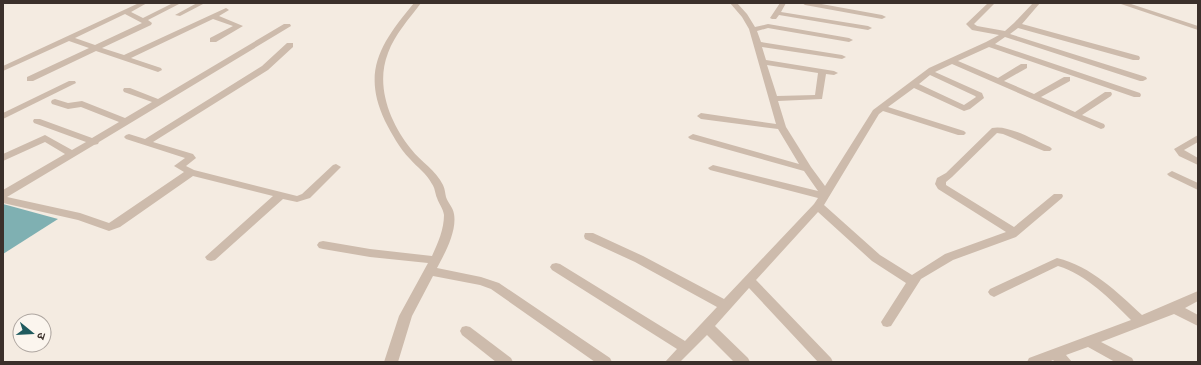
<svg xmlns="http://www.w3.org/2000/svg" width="1201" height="365" font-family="'Alegreya Sans','Noto Sans Devanagari',sans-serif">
  <rect width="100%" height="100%" fill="#f4ebe1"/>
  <path fill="#7fb0b2" d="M3,204l55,15 -55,35z"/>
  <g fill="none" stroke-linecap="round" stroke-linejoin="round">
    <g fill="#cdbbac" fill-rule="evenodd">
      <path d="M139,3h8l-16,9 12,6 30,-15h8l-33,17 4,3 -1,2 -49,23 22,7 102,-47 3,2 -10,6 24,10 -27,16h-6v-4l23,-12 -20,-7 -82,39 30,10 1,2 -4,2 -62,-21 -63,30h-6v-4l62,-29 -20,-7 -66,30v-5zM125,14l17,9 -47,22 -20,-7z"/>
      <path d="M197,3h8l-25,13 -5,-1z"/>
      <path d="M414,3h7c-12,16 -26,31 -33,50 -13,33 2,70 23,96 10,13 25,21 32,36 2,4 2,8 3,12 2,6 7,10 8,17 3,17 -9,39 -17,54l44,9 18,6 111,75 2,4h-17l-104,-73 -11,-4 -47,-9 -21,40 -14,46h-14l15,-46 29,-53 -58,-6 -47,-8 -4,-1 -2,-3 2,-3 4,-1 47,8 62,7c6,-13 12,-27 12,-41 -1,-7 -5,-11 -7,-17 -2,-5 -2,-10 -5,-14 -5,-10 -15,-17 -22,-25 -11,-11 -18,-25 -25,-38 -24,-51 -3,-79 29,-118z"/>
      <path d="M730,3h7l10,11 8,13 13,-3 81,14 4,2 -4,2 -81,-14 -11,3 4,11 81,13 4,2 -4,2 -80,-12 4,13 68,11 4,2 -4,2 -8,-1 -4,25 -44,2 8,26 25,40 14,19 48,-76 56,-42 57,-26 13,-7 -27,-5 -6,-6 22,-21h7l-21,21 3,2 28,5 9,-8 19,-20h7l-18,21 117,32 1,2 -1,2h-6l-115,-32 -8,6 136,43 1,2 -4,2h-3l-135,-44 -10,7 145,49 1,2 -1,2h-6l-145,-50 -31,14 40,17 23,-14h6v4l-23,13 30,13 30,-17h6v4l-29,16 34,15 30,-20h6l1,2 -1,2 -29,19 22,9 1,2 -1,2 -3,1 -149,-65 -17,8 47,21 2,5 -14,11 -6,2 -50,-23 -26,19 76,24 2,2 -2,2h-6l-75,-24 -4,3 -55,91 56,50 32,20 33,-21 61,-22 -68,-43 -3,-5 2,-6 9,-5 46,-45c16,-4 43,13 58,19l2,2 -2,2h-6l-41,-17 -6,-1 -45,44 -6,5v3l68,42 40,-33h8l1,2 -1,2 -46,39 -63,23 -32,19 -30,47 -4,1 -4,-1 -2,-4 25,-39 -34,-22 -54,-49 -62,68 75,78 2,4h-15l-69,-74 -34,38 33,32 2,4h-16l-27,-27 -27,27h-15l12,-13 -125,-79 -2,-3 2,-3 4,-1 4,1 125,77 32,-34 -82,-45 -50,-23 -1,-3 1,-3h8l50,23 81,43 90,-95 4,-6 -108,-28 -2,-2 5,-3 105,26 -14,-20 -114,-32 -2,-2 5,-3 106,30 -21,-35 -77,-10 -4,-3 4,-3 75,11 -27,-95 -7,-12zM767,65l51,8 -3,22 -38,1zM930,75l45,21 1,1 -12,8 -45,-21z"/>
      <path d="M780,3h6l-5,9 87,14 4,2 -4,2 -89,-15 -3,4h-4l-2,-1z"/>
      <path d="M802,3h14l66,12 4,2 -4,2 -77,-14z"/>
      <path d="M1118,3h10l70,23v4z"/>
      <path d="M284,24h6l1,2 -192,116 -1,2 -4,1 -87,52 73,16 29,10 3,-2 72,-49 -10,-6 11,-8 -59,-19 -2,-2 2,-2 3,-1 16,5 117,-73 25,-23h6v4l-25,23 -115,72 40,12 3,4 -10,8 8,4 103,26 5,-2 31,-29 3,-1 5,3 -31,31 -13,4 -14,-3 -68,61 -4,1 -4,-1 -2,-3 68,-61 -80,-20 -73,51 -11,4 -31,-11 -75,-17v-13l62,-36 -20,-12 -42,19v-7l42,-19 27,15 14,-8 -52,-19 -1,-2 1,-2h6l52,19 27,-16 -38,-15 -13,2 -16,-5 -1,-2 1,-2 3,-1 13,4 14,-2 43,17 27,-16 -28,-10 -1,-2 1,-2h6l28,11z"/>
      <path d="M69,81h6l1,2 -73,36v-6z"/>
      <path d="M1198,135v7l-14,8 14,8v7l-19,-9 -5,-7z"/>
      <path d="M1172,171l26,12v7l-29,-14 -2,-2z"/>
      <path d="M1057,258c35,9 59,33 85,57l56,-24v10l-13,7 13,7v11l-24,-12 -73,28 31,16 2,4h-19l-27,-15 -22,8 6,7h-17l-2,-2 -4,2h-22l2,-4 102,-38c-21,-21 -44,-45 -73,-54l-60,29 -4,2 -4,-2 -2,-3 2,-3z"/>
      <path d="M466,326l4,1 41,31 2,4h-17l-34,-27 -2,-4 2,-4z"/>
    </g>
  </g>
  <rect width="1201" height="365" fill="none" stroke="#3b302b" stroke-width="8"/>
  <g transform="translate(32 333) rotate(108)"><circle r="19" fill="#fbf5ee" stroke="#aea6a0"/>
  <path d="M0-3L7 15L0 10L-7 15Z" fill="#1f5a5e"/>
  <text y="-6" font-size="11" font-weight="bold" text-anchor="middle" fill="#3b302b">उ</text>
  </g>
</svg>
